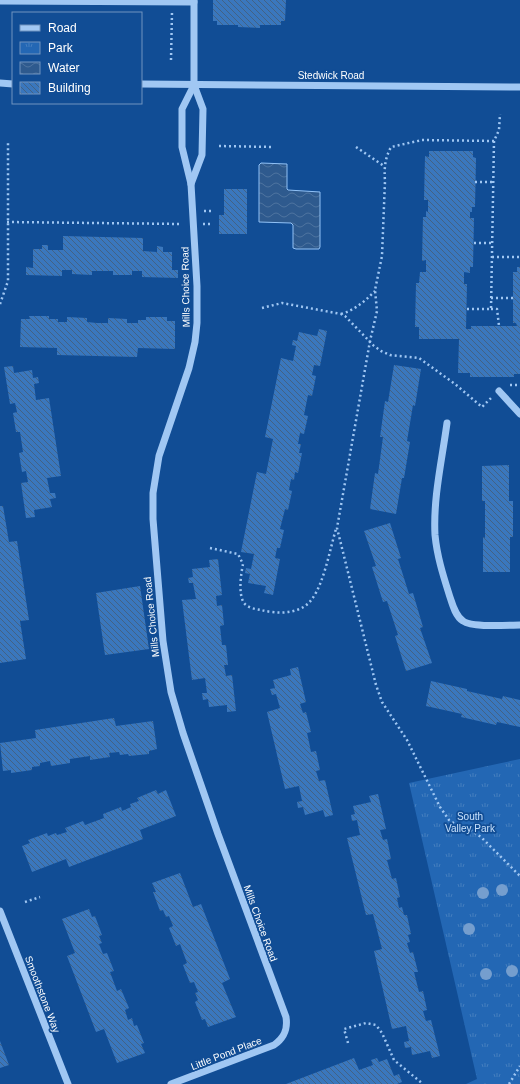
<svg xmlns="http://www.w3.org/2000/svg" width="520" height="1084" font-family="Arial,sans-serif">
  <defs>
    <pattern id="park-tufts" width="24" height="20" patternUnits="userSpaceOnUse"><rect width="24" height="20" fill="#2367b4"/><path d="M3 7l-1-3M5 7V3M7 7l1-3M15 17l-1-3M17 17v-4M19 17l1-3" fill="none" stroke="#447ebf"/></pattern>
    <pattern id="water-waves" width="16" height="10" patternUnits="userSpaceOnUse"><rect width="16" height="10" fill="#2e5a8e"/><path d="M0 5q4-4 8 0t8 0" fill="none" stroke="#4d739f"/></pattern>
    <pattern id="building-back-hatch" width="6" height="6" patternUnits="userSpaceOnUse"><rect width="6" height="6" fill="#3a77bd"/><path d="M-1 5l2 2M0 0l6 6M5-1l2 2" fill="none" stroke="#436284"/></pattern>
  </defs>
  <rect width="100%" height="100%" fill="#114d95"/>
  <path fill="url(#park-tufts)" d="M520,759v325h-54l11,-5 -68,-296z"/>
  <path fill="url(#water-waves)" stroke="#91c2f7" d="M261,163l26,1v25l1,1 32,2v55l-1,2h-23l-3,-1v-23l-2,-2 -32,-1v-57z"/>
  <g fill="url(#building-back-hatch)">
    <path d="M213,0h73l-1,21h-4v4h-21v3l-22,-1v-2h-21v-4h-4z"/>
    <path d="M429,151h44v6l3,1 -1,49h-3v5h-2v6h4l-1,49h-3v6l-6,-1v12h3l-1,45h5v-3h46l-1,-3h-3v-51h4v-5h3v107h-6v3h-44v-4h-12l1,-34h-40v-12h-4l1,-44h3l1,-11h6v-12l-4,1 1,-44h3v-6l2,1v-12h-4l1,-44 4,1z"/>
    <path d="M224,189h23v45h-28v-19h5z"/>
    <path d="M63,236l80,2v13l14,1v-6l6,1v5h9v18h6v8l-36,-1v-6h-10v4h-19v-4h-21v4l-20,-1v-4h-10v6l-36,-1v-8l7,1v-19h9v-4h6v5h15z"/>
    <path d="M29,316h20v3h9v3h9v-5l20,1v4l10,1h11v-5l19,1v4h11v-3h8v-3h21v4h8v28l-37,-1 -1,9 -80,-2v-7l-37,-1 1,-28h9z"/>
    <path d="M319,329l8,2 -7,35 -6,-1 -2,10 4,1 -4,20 -4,-1 -4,20 4,1 -4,18 -4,-1 -2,11h3l-2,9h3l-4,20 -3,-1 -1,8 -3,-1 -2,11 3,1 -4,19 -3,-1 -5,20 4,1 -4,18h-3l-2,10 5,1 -7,36 -9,-2 2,-7 -18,-3 2,-9 -5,-1 1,-5 5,1 3,-15 -13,-2 16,-80 9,2 7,-35 -8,-2 16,-79 12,3 3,-15 -4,-1 1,-5 4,1 2,-9 18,4z"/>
    <path d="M394,365l27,4 -6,37 -2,-1 -6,36 3,1 -6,36h-2l-6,36 -26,-5 5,-36 3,1 5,-37h-3l5,-36 3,1z"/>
    <path d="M13,366l1,7 18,-3 1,8 5,-1 1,6 -5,1 2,16 13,-2 12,78 -14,2 3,15h5l1,5 -6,1 2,8 -18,3 1,7 -9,1 -5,-35 7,-1 -2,-11 -4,1 -3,-19 4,-1 -3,-20h-4l-3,-19 4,-1 -2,-9 -5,1 -6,-37z"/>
    <path d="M509,465v36h4v36h-3v35h-27v-35l2,1v-37h-3v-35z"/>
    <path d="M0,506h3l6,36 8,-1 12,79 -9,1 6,38 -26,4z"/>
    <path d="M390,523l11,35 -3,1 11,35 4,-1 10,34 -3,1 12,35 -26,8 -11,-35 3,-1 -11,-34 -4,1 -11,-35 4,-1 -12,-35z"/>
    <path d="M218,559l4,36 -6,1 1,10 5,-1 2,20 -4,1 2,19h4l2,20h-4l2,11 6,-1 4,36 -9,1v-7l-18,2 -1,-8 -5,1 -1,-7h5l-2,-15 -13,2 -10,-80 14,-1 -3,-16h-4l-1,-5 5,-1 -1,-8 18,-2 -1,-7z"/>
    <path d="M140,586l9,63 -44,6 -9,-62z"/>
    <path d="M298,667l8,35 -6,2 3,9 3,-1 5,20 -4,1 2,9 2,10 5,-1 4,19 -4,1 3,10 6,-1 8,35 -8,2 -2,-7 -18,5 -2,-8 -5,1 -1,-6 5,-1 -3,-15 -14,3 -18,-77 13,-4 -4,-14 -4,1 -2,-6 5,-1 -2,-8 18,-5 -1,-6z"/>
    <path d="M431,681l36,8v2l35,8 1,-3 17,4v27l-23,-5 -1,3 -35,-8 1,-3 -36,-8z"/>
    <path d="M114,718l2,8 37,-5 4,28 -8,2v3l-20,2 -1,-2 -8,1 -1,-3 -10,1 1,4 -20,3v-4l-20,3v4l-19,3 -1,-5 -10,2v3l-8,1v3l-21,3v-3l-8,1 -3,-28 36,-5 -1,-8z"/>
    <path d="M156,790l2,4 8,-4 10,26 -36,14 3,9 -74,28 -3,-8 -34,13 -10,-26 8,-3 -2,-3 19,-7 1,3 8,-3 1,2 10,-3 -2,-4 18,-7 2,4 19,-7 -1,-4 18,-7 1,4 9,-4 -1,-3 9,-3 -2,-3z"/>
    <path d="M378,794l8,35 -6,1 3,10 4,-1 4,20 -4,1 5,19 4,-1 4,19 -3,1 2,10 3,-1 2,8h3l4,19 -3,1 2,7 -3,1 3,10 3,-1 5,20h-4l5,20 4,-1 4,19 -4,1 3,10 5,-1 9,36 -8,2 -2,-7 -18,4 -1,-8 -6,1 -1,-6 5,-1 -3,-15 -14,3 -18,-78 8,-2 -9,-35 -7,1 -19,-77 13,-3 -3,-15 -5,1 -1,-6 4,-1 -2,-8 18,-4 -2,-6z"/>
    <path d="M180,873l13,34 8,-3 29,75 -8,4 14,34 -28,10 -3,-8 -3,1 -7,-18 3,-2 -3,-7 3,-1 -4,-10 -4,1 -7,-18 4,-2 -7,-19 -4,2 -7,-18 4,-2 -4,-10 -3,1 -3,-7 -3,1 -7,-19h3l-4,-9z"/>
    <path d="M89,909l3,8 3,-1 7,19 -3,1 3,7 -3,1 4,10 4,-1 7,18 -4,1 7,19 4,-2 8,19 -4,2 3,10 4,-2 2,8 3,-1 7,18 -3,1 4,9 -28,10 -13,-34 -8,3 -29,-76 8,-3 -13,-34z"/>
    <path d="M0,1041l9,24 -9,3z"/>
    <path d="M354,1058l5,12 14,-5 -2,-5 6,-2 2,4 8,-3 7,17 5,-2 3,8 -5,2h-111z"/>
  </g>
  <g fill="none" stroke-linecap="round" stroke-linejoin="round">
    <g stroke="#a0c7f3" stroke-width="2.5" stroke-dasharray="2 3" stroke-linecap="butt">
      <path d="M171,60l1,-48"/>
      <path d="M494,141l-72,-1 -31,7c-6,11 -7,21 -6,34l-3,75 -7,34 2,21 -7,30 -33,187 39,157 6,17 25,38 33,67 9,13 9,6 11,3 12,8 39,39"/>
      <path d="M219,146l54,1"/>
      <path d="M356,147l28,19"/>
      <path d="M475,182h18"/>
      <path d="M204,211h8"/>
      <path d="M7,222l175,2"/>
      <path d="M203,224h9"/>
      <path d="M474,243h18"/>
      <path d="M492,257h28"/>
      <path d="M491,298h22"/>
      <path d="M0,304l8,-23v-140"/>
      <path d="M262,308l20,-5 59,11 4,2 29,30 7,5 9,4 29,3 36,26 27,23 9,-9"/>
      <path d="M467,309h24l3,-168 5,-11 1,-16"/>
      <path d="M491,309h6l2,17"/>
      <path d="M341,314c14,-4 24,-13 34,-23"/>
      <path d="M510,385h10"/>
      <path d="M210,548l28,6 5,10c-2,10 -5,30 1,39 4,5 11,6 17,7 16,4 40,5 51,-11 12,-16 18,-50 24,-70"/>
      <path d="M25,902l15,-5"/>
      <path d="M348,1043l-4,-14 22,-6 10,2 6,8 12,27 29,24"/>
      <path d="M509,1084l11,-18"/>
    </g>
    <g stroke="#a0c7f3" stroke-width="7">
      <path d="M0,1l194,1"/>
      <path d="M0,83l13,1"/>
      <path d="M141,84l379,3"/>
      <path d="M191,184l11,-29 1,-46 -9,-24v-85"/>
      <path d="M499,391l21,23"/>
      <path d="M447,423c-5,37 -14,75 -12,112 2,21 8,40 14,59 3,9 6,22 14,27 10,7 44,4 57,4"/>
      <path d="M0,911l68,173"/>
      <path d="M171,1084l103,-39c10,-7 14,-15 12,-28l-68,-183 -35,-101 -12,-41 -8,-51 -10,-122v-26l6,-37 30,-88 6,-26 2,-19v-37l-6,-102 -9,-37v-38l12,-24"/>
    </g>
  </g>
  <g fill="#759ece">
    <circle cx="502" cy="890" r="6"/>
    <circle cx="483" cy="893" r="6"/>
    <circle cx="469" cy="929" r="6"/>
    <circle cx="512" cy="971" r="6"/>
    <circle cx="486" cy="974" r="6"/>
  </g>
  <g text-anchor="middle" stroke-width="3.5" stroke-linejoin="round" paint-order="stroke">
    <g font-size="10" fill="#fff" stroke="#114d95">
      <text x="331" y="79">Stedwick Road</text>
      <text transform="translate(185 287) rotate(-91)" y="4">Mills Choice Road</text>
      <text transform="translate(151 617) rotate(-96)" y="4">Mills Choice Road</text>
      <text transform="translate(261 923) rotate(70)" y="4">Mills Choice Road</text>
      <text transform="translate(43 994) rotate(69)" y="4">Smoothstone Way</text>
      <text transform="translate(226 1053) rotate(-21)" y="4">Little Pond Place</text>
    </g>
    <g font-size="10" fill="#c7e1fd" stroke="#114d95">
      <text x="470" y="820">South<tspan x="470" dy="12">Valley Park</tspan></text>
    </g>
  </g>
  <rect x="12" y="12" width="130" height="92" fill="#114d95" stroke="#7094bf"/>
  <rect x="20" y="25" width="20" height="6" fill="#a0c7f3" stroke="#7094bf"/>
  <text x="48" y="32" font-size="12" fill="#ffffff">Road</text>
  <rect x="20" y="42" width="20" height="12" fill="url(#park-tufts)" stroke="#7094bf"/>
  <text x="48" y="52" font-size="12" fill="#ffffff">Park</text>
  <rect x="20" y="62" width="20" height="12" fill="url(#water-waves)" stroke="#7094bf"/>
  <text x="48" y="72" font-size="12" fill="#ffffff">Water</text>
  <rect x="20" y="82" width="20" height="12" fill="url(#building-back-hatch)" stroke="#7094bf"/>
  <text x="48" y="92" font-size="12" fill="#ffffff">Building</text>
</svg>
